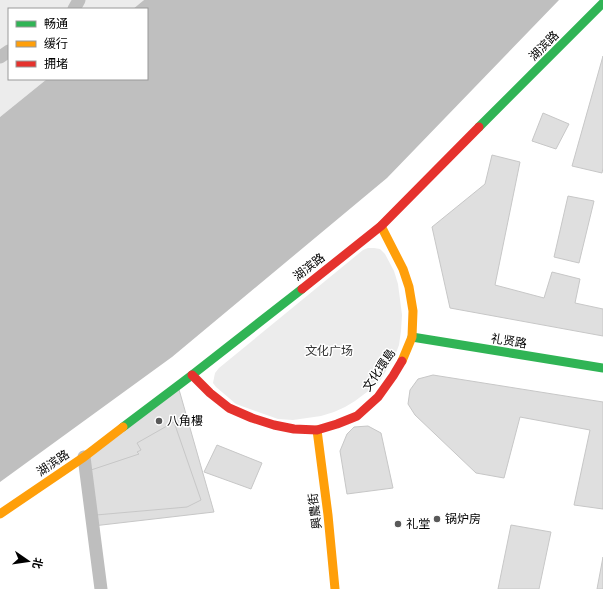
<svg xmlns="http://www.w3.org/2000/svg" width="603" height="589" font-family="'Open Sans','Noto Sans SC',sans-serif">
  <rect width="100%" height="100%" fill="#fff"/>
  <g fill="#ececec">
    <path d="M0,0h144l-11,9h-124v70h38l-47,38z"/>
    <path d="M368,248h6l6,1 5,5 9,17 4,13 4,31 -1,16 -2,14 -5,13 -15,24 -12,10 -12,9 -10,6 -11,5 -13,4 -28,4 -15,-1 -42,-15 -20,-17 -3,-4 2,-10 4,-5 144,-118z"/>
  </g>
  <path fill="#bfbfbf" d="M144,0h415l-172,178 -215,179 -172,125v-365l47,-38h100v-70h-14z"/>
  <g fill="#dfdfdf" stroke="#c7c7c7">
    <path d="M603,56v112l-1,5 -30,-7z"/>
    <path d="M543,113l26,11 -13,25 -24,-8z"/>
    <path d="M492,155l28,7 -25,123 49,13 8,-26 28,7 -5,24 28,6v27l-153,-28 -18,-81 53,-43z"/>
    <path d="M568,196l26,5 -15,62 -25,-6z"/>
    <path d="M433,375l170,27v107l-29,-4 16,-75 -70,-13 -16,61 -28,-5 -61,-58 -7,-11 2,-14 8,-11z"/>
    <path d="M178,386l36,126 -121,14 -9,-69z"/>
    <path d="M174,422l27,78 -14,7 -91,8 -5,-45 48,-16 -2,-2 4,-2 -4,-7z"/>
    <path d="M368,426l13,7 12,55 -46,6 -7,-43 7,-17 7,-7z"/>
    <path d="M217,445l45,18 -11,26 -47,-17z"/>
    <path d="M511,525l40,7 -12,57h-41z"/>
    <path d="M603,557v32h-6z"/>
  </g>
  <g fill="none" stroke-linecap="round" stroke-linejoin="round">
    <g stroke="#bebebe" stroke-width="13">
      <path d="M74,9l5,-9"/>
      <path d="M0,57l9,-6"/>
      <path d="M84,457l17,132"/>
    </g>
    <g stroke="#30b455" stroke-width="9">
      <path d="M479,127l124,-124"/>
      <path d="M412,337l191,31"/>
      <path d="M123,427l69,-52 110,-86"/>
    </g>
    <g stroke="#ff9f0a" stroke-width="9">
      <path d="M381,226l22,43 6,18 4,24 -1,26 -10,24"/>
      <path d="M317,430l11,85 7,74"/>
      <path d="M0,514l84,-57 39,-30"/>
    </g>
    <g stroke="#e5322d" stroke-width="9">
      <path d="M302,289l79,-63 98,-99"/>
      <path d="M192,375l18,18 19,15 23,10 22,7 20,4 23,1 20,-6 20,-8 21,-19 15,-21 9,-15"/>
    </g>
  </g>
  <g fill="#595959" stroke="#fff" stroke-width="1.5">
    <circle cx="159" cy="421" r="4"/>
    <circle cx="437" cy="519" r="4"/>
    <circle cx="398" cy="524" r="4"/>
  </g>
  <g text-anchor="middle" stroke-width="3" stroke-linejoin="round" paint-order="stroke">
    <g font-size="12" fill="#000" stroke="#fff">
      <text transform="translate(544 46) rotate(-45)" y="4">湖滨路</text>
      <text transform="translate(309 267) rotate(-38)" y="4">湖滨路</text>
      <text transform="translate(509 341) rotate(9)" y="4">礼贤路</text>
      <text transform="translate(379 370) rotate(-56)" y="4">文化環島</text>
      <text transform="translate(53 463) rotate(-34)" y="4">湖滨路</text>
      <text transform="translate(315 511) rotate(-97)" y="4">興農街</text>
    </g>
    <g font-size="12" fill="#333" stroke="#fff">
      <text x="329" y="355">文化广场</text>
    </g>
    <g font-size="12" fill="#000" stroke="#fff" text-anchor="start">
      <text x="167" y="425">八角樓</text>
      <text x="445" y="523">锅炉房</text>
      <text x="406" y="528">礼堂</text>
    </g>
  </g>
  <rect x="8" y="8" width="140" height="72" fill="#ffffff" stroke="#999999"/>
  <rect x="16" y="21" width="20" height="6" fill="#30b455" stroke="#999999"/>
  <text x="44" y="28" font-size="12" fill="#000000">畅通</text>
  <rect x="16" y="41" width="20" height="6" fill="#ff9f0a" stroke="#999999"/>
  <text x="44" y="48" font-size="12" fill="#000000">缓行</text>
  <rect x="16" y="61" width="20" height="6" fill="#e5322d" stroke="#999999"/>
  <text x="44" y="68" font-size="12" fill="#000000">拥堵</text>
  <g transform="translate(28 561) rotate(103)" stroke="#ffffff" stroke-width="3" paint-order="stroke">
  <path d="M0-3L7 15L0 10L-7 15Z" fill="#000000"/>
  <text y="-6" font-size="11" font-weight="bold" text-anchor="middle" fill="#000000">北</text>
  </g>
</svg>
